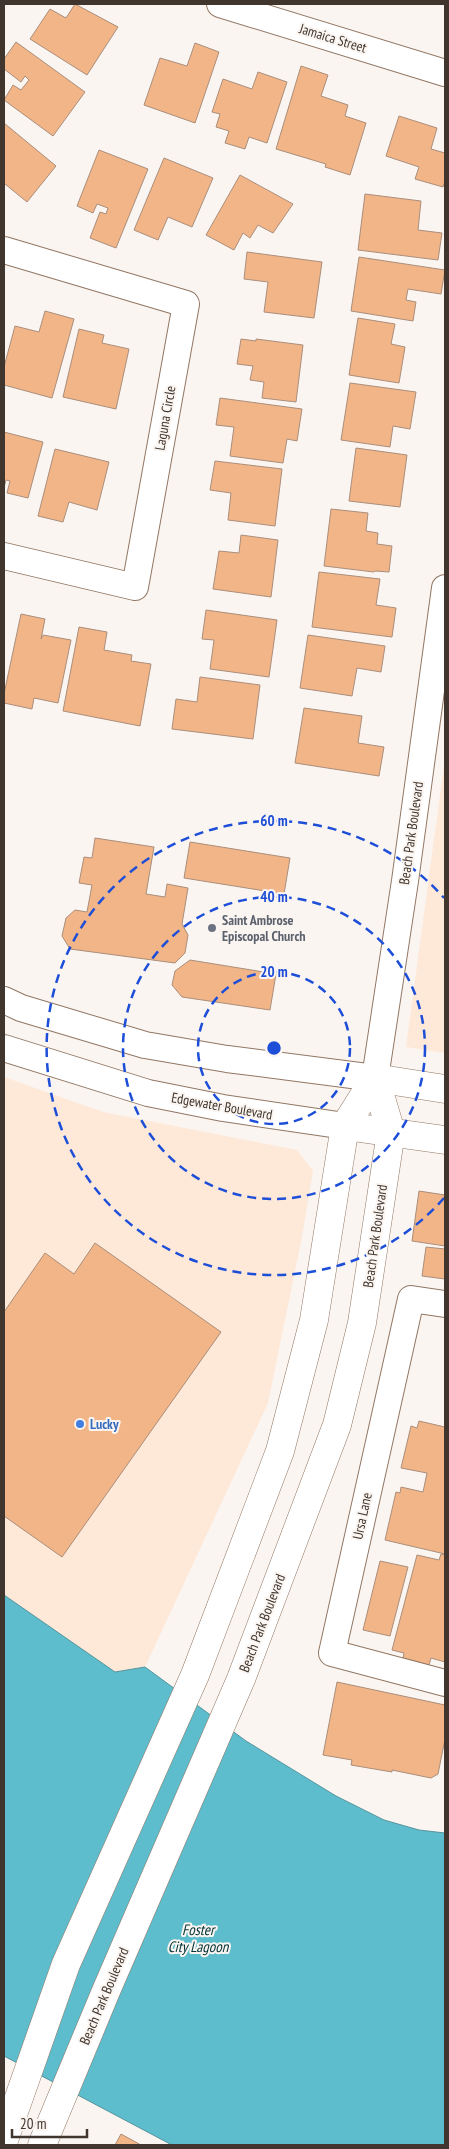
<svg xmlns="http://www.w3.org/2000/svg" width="449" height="2149" font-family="'PT Sans Narrow',sans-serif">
  <rect width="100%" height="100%" fill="#fbf5f1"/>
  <g fill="#fee8d8">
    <path d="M445,758v295l-39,-6z"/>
    <path d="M4,1077l99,35 194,38 16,21 -11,66 -34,166 -123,264 -30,5 -111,-77z"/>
  </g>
  <path fill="#5ebdcc" stroke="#55949d" d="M4,1595l111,77 30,-5 101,74 90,55 48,24 35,10 26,3v312h-273l-168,-89z"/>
  <g fill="#f2b588" stroke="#aa8e7b">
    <path d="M75,4l43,23 -31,48 -57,-36 20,-30 16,9z"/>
    <path d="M16,42l69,50 -32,44 -49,-36 9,-15 8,5 8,-10 -4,-4 -4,6 -17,-13v-10z"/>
    <path d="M195,43l24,9 -24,71 -51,-18 16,-47 27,8z"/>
    <path d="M301,66l27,9 -7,21 27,9 -3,11 21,7 -16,52 -25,-8 1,-3 -50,-15z"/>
    <path d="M258,72l29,10 -20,61 -18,-6 -4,12 -20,-6 4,-12 -13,-4 4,-13 -8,-2 11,-33 29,10z"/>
    <path d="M399,116l38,12 -6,21 14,4v28l-2,6 -28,-8 4,-12 -33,-11z"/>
    <path d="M4,123l52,43 -29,36 -22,-18 -1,2z"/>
    <path d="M99,150l49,19 -32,79 -26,-10 10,-26 6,2 2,-6 -11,-4 -4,9 -16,-7z"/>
    <path d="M164,158l49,20 -21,49 -24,-10 -10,23 -24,-10z"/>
    <path d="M240,175l53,29 -20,29 -15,-8 -8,13 -7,-5 -9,17 -28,-15z"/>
    <path d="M365,194l56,7 -3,29 24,3 -4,27 -80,-10z"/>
    <path d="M247,252l75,10 -8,56 -50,-6 4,-30 -24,-3z"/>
    <path d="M359,257l86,13 -4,24 -33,-5 -2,11 10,2 -3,19 -62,-10z"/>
    <path d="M45,311l29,8 -22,79 -48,-13v-18l11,-41 24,6z"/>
    <path d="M358,318l37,6 -4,20 14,3 -6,36 -50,-8z"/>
    <path d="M79,329l25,6 -2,8 27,6 -13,60 -53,-12z"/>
    <path d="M241,339l15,2v-2l47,6 -7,57 -34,-4 2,-16 -14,-2 3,-14 -16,-2z"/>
    <path d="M350,383l66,9 -6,37 -17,-3 -3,21 -49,-7z"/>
    <path d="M220,398l82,11 -5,32 -10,-2 -4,24 -53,-7 4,-29 -18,-2z"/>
    <path d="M4,432l39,10 -15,56 -21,-5 3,-12 -4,-1 -2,8z"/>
    <path d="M356,448l51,7 -7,52 -51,-6z"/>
    <path d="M55,449l54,13 -12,48 -28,-8 -6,20 -25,-6z"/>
    <path d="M215,461l67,8 -7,57 -47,-6 3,-27 -21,-3z"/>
    <path d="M331,509l37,4 -2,18 12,2 -1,11 15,2 -3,26 -14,-1 -1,1 -50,-6z"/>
    <path d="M241,535l37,5 -7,57 -58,-8 6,-38 20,2z"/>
    <path d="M319,572l61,7 -4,26 20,3 -4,29 -80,-10z"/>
    <path d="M206,610l71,10 -8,57 -59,-8 4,-29 -12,-1z"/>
    <path d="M21,614l24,5 -4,20 2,-4 28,5 -13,63 -24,-5 -2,11 -28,-6v-9z"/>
    <path d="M79,627l28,5 -3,18 28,5 -1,6 20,3 -11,62 -77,-15z"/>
    <path d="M308,635l77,11 -4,26 -24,-4 -5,28 -52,-8z"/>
    <path d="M200,677l60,8 -7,54 -81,-10 4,-30 21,3z"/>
    <path d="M304,708l58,8 -4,27 26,4 -5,29 -84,-13z"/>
    <path d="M95,838l59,9 -8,47 19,3 2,-13 21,4 -6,36 6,11 -3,18 -10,10 -105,-14 -8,-13 4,-18 9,-8 12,2 5,-27 -13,-2 5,-26 8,1z"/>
    <path d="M190,842l100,16 -6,36 -100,-16z"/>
    <path d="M190,960l86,14 -6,36 -88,-13 -10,-12 3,-14z"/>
    <path d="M419,1191l26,4v51l-33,-5z"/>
    <path d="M95,1243l126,89 -159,225 -58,-41v-204l41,-59 29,21z"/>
    <path d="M426,1247l19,2v30l-23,-3z"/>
    <path d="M419,1421l26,6v127l-60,-14 11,-48 4,1 1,-6 22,5 4,-19 -26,-5 10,-42 6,2z"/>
    <path d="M441,1554l4,1v107l-14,-4 -2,7 -26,-7 1,-5 -12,-3 25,-95 22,5z"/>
    <path d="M380,1561l28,6 -18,69 -27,-6z"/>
    <path d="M337,1682l108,23v34l-7,35 -7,4 -39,-8v2l-41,-7 1,-5 -29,-5z"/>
    <path d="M121,2134l20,11h-26z"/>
  </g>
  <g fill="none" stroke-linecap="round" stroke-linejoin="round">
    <g stroke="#917764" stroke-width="28">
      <g id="minor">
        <path d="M220,4l225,69"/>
        <path d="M4,250l182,54 -51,283 -131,-31"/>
        <path d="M4,1000l17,8 124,37 82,14 148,19 30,-197 40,-293"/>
        <path d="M4,1048l144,45 75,15 122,18"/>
        <path d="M445,1304l-34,-5 -79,354 113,30"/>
      </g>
    </g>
    <g stroke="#917764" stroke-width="29">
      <g id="major">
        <path d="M375,1078l70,11"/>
        <path d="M345,1126l100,14"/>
        <path d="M4,2140l62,-176 129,-289 85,-224 34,-131 31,-194 30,-48"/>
        <path d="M42,2145l64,-154 135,-312 96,-254 25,-102 29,-191 -16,-54"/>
      </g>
    </g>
    <use href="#minor" stroke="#fff" stroke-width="26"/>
    <use href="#major" stroke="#fff" stroke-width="28"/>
  </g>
  <g fill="none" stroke="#1d4ed8" stroke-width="2.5" stroke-dasharray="9 6">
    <circle cx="274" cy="1048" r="76"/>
    <circle cx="274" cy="1048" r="151"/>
    <path d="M444 1198A227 227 0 1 1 444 898"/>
  </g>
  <circle fill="#6b7280" stroke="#fbf5f1" stroke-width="2" cx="212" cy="928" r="5"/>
  <circle fill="#3f7fe0" stroke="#fbf5f1" stroke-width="2" cx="80" cy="1424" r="5"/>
  <g text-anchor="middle" stroke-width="4" stroke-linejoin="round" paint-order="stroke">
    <g font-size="14" fill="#41362e" stroke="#fbf5f1">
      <text transform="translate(333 38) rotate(17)" y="5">Jamaica Street</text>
      <text transform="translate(165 418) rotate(-80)" y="5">Laguna Circle</text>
      <text transform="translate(411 833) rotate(-82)" y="5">Beach Park Boulevard</text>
      <text transform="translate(222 1106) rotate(10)" y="5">Edgewater Boulevard</text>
      <text transform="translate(375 1236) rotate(-82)" y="5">Beach Park Boulevard</text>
      <text transform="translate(362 1516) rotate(-78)" y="5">Ursa Lane</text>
      <text transform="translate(262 1623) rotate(-69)" y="5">Beach Park Boulevard</text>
      <text transform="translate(104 1996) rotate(-67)" y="5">Beach Park Boulevard</text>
    </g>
    <g font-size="14" font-weight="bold" fill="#5b616d" stroke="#fbf5f1" text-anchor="start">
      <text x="222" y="925">Saint Ambrose<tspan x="222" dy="16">Episcopal Church</tspan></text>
    </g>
    <g font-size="14" font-weight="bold" fill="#366cbe" stroke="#fbf5f1" text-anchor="start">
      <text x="90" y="1429">Lucky</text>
    </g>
    <g font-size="15" font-style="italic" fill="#013238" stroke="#fbf5f1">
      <text x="198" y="1935">Foster<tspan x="198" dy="17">City Lagoon</tspan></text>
    </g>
  </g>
  <circle cx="274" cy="1048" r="8" fill="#1d4ed8" stroke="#fbf5f1" stroke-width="2.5"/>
  <g font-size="15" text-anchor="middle" font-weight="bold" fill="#1d4ed8" stroke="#fbf5f1" stroke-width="4" stroke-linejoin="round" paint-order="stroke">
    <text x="274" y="826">60 m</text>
    <text x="274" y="902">40 m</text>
    <text x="274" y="977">20 m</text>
  </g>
  <rect width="449" height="2149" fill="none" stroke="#41362e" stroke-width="10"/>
  <path d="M12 2129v8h75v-8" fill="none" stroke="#41362e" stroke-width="2.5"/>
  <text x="20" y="2129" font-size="15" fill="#41362e" stroke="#fbf5f1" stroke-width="4" paint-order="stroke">20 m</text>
</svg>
